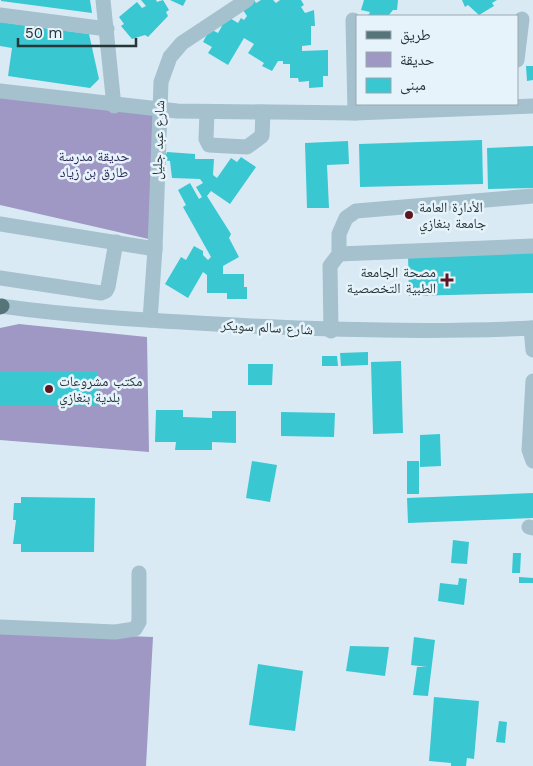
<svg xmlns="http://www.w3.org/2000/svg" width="533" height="766" font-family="'Work Sans','Noto Naskh Arabic',sans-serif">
  <rect width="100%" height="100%" fill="#d9eaf4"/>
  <g fill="#9f98c4">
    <path d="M0,92l158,19 -5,129 -153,-35z"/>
    <path d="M19,324l128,13 2,115 -149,-12v-112z"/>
    <path d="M0,631l153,6 -7,129h-146z"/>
  </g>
  <g fill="#39c7d2">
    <path d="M1,0h89l2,13 -91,-12z"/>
    <path d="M141,0h15l1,2 6,-2 6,10 -3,2 2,4 -20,21 -3,-2 -13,4 -11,-13 3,-2 -5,-7 18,-15 5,6 4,-2z"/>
    <path d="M170,0h16l-3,6z"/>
    <path d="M254,0l2,3 5,-3h12l3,3 4,-3h21l3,5 -3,2 4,6 9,-3 1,16h-4v19l-9,1v5l26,-1v26h-5v11l-14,1v-7l-10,1 -1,-4h-8v-14h-7v-3h-5l-6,10 -10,-5 2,-3 -16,-10 6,-9 -10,-6 -16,27 -20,-12 4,-6 -9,-5 7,-13 8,4 4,-7 -3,-2 9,-7 10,6 3,-5 3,2 3,-4 -6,-9z"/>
    <path d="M364,0h34l-1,10h-4l-5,6h-20l2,-4 -9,-2z"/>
    <path d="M462,0h35l-5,3 2,3 -15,9 -11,-10 -3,2z"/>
    <path d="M0,22l89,12 10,45 -9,9 -82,-12 4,-28 -12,-2z"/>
    <path d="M526,66h7v14l-6,1z"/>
    <path d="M482,140l1,44 -123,3 -1,-43z"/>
    <path d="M348,141l1,23 -22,1 2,43h-22l-2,-65z"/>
    <path d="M533,146v42l-45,1 -1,-41z"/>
    <path d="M167,152l28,2v5h19l-1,16 4,3 14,-20 6,4 4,-5 15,10 -26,37 -19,-13 -4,5 24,38 -2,4 10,19 -16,9v8h21v13h3v12h-20v-6h-20v-18l-4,-3 -15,26 -23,-14 16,-27 5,3 8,-14 9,5v4l5,5 3,-3 -28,-50 3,-2 -8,-15 12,-7 9,16 3,-2 -6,-10 7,-4 -3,-4 -28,-1 -2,-17 -6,-1z"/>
    <path d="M533,253v40l-124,3 -1,-40z"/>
    <path d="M368,352v13l-27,1 -1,-13z"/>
    <path d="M322,356h15l1,10h-16z"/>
    <path d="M401,361l2,72 -30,1 -2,-72z"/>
    <path d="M248,364h25l-1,21h-24z"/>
    <rect x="0" y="372" width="98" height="34"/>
    <path d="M156,410h27v7l29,1v-7h24v32l-24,-1v8h-37l1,-8h-21z"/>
    <path d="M281,412l54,1 -1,24 -53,-1z"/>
    <path d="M440,434l1,32 -21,1v-32z"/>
    <path d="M252,461l25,4 -7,37 -24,-4z"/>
    <rect x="407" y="461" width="12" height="33"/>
    <path d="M533,493v25l-125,5 -1,-25z"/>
    <path d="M21,497l74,1 -1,54h-73v-8h-8l3,-24h-3l1,-17h7z"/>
    <path d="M453,540l16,2 -2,22 -16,-1z"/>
    <path d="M513,553h8l-1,20h-8z"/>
    <path d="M519,577l14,1v5h-14z"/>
    <path d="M459,578l8,1 -3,26 -26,-4 2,-18 18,2z"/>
    <path d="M414,637l21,3 -7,56 -15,-1 4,-28h10l-16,-2z"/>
    <path d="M350,646l39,1 -4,29 -39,-5z"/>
    <path d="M258,664l45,7 -8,60 -46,-6z"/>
    <path d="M434,697l45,4 -5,58 -7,-1 -1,8h-15v-3l-22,-2z"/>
    <path d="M499,721l8,1 -2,21 -9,-1z"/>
  </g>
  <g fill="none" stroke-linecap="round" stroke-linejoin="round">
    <g stroke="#a4c1cd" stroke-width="15">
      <path d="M103,0l11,106"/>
      <path d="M0,15l107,14"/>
      <path d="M353,20l2,93"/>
      <path d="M517,60l5,-41"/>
      <path d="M0,91l177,20 178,2 178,-7"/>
      <path d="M207,112l-1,27 3,6 38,2 15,-11 1,-24"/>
      <path d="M0,224l155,25"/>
      <path d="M339,254l194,-8"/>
      <path d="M0,278l101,15 5,-2 2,-4 8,-45"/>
      <path d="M0,306c71,10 143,14 215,18 106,6 212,9 318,4"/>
      <path d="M150,320l5,-71 6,-167 9,-25 12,-14 65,-43"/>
      <path d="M531,328l2,22"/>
      <path d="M331,331l-1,-65 9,-12v-20l7,-16 10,-7 177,-15"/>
      <path d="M533,381l-4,69 4,11"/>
      <path d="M529,527l4,1"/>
      <path d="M0,627l115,5 20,-3 4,-7v-49"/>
    </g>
    <path stroke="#56757b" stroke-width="15" d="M0,307l2,-1"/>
  </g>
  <g fill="#5d181f" stroke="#e6f3fb" stroke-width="2">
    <circle cx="409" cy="215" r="5"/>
    <path d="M444.5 272.5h5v5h5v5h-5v5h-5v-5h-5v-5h5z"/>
    <circle cx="49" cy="389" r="5"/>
  </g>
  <g text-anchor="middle" stroke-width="5" stroke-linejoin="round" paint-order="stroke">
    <g font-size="14" fill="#263538" stroke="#e6f3fb">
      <text transform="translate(158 140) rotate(-88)" y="5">شارع عبد جليل</text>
      <text transform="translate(267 327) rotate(3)" y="5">شارع سالم سويكر</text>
    </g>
    <g font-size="14" fill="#312858" stroke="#e6f3fb">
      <text x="94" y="161">حديقة مدرسة<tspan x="94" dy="16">طارق بن زياد</tspan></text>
    </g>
    <g font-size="14" fill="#263538" stroke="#e6f3fb" text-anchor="start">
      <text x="419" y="212">الأدارة العامة<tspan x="419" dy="16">جامعة بنغازي</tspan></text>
      <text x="436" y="277" text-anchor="end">مصحة الجامعة<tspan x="436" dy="16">الطبية التخصصية</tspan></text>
      <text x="59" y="386">مكتب مشروعات<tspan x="59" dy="16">بلدية بنغازي</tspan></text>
    </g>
  </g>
  <rect x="356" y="15" width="162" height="90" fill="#e6f3fb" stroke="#99a7ad"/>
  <rect x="366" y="31" width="25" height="8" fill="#56757b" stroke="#99a7ad"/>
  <text x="400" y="40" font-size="15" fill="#263538">طريق</text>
  <rect x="366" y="52" width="25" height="15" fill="#9f98c4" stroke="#99a7ad"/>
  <text x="400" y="65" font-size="15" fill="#263538">حديقة</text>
  <rect x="366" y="78" width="25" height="15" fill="#39c7d2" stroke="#99a7ad"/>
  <text x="400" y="90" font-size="15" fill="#263538">مبنى</text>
  <path d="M18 38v8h118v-8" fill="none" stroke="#263538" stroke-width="2.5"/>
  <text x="25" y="38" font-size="15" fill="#263538" stroke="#e6f3fb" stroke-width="4" paint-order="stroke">50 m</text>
</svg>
